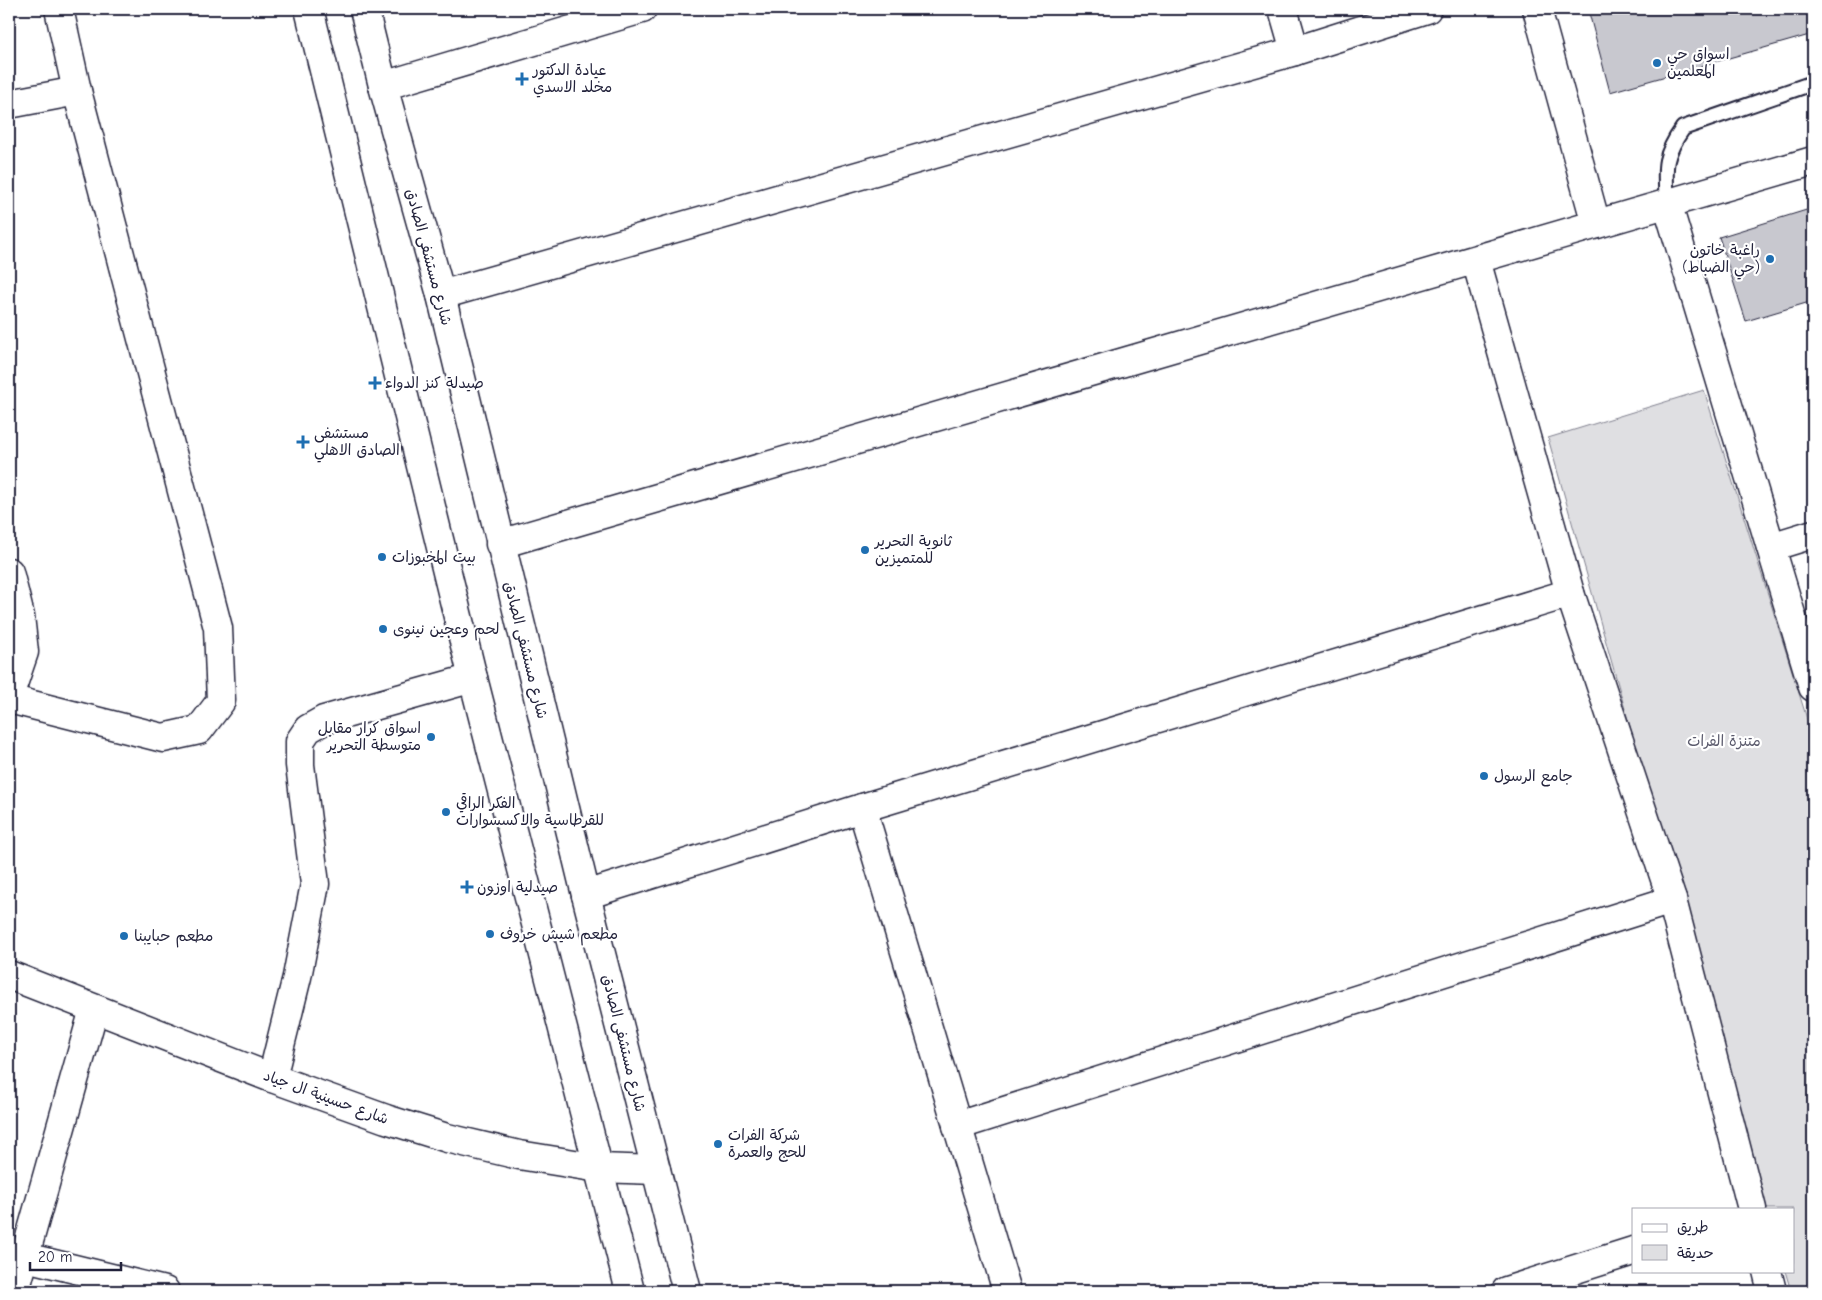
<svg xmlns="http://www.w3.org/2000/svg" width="1822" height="1300" font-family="'Comic Neue','Playpen Sans Arabic',sans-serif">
  <rect width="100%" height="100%" fill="#fff"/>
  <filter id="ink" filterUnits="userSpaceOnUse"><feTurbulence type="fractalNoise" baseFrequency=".02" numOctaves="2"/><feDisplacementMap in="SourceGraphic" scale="10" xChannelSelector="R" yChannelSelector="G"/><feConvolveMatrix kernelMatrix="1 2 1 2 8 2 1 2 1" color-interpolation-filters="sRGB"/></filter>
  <g filter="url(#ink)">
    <path fill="#dfdfe2" stroke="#80808e" d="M1704,390l109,348v553h-22l-6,-20h8v-62h-26l-219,-771z"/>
    <g fill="#c8c8cf" stroke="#22223b">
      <path d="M1588,9h225v25l-203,58z"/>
      <path d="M1813,208v93l-67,20 -27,-84z"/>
    </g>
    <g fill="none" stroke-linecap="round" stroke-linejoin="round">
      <g stroke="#22223b" stroke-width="18">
        <path id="lane" d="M1667,203c-2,-35 -5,-45 16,-75l130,-45"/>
      </g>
      <g stroke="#22223b" stroke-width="31">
        <g id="street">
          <path d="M1283,9l12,42"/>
          <path d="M1537,9l59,215"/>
          <path d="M383,86l259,-77"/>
          <path d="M9,104l68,-13"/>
          <path d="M1667,203l146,484"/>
          <path d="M1476,260l94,333 102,307 80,309"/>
          <path d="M441,295l854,-244 132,-42"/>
          <path d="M500,544l1313,-383"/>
          <path d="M1771,547l42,-13"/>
          <path d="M9,572l11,44 4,36 -15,44"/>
          <path d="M9,699l154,39 36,-8 22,-29 -3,-73 -141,-537 -18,-82"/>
          <path d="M862,808l145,483"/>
          <path d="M586,895l276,-87 708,-215"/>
          <path d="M9,975l263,103 114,41 61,19 72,17 80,13 57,2"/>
          <path d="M272,1078l25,-101 18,-93 -15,-119v-24l8,-12 16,-9 149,-42"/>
          <path d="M957,1126l715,-226"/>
          <path d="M9,1253l156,38"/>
          <path d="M1767,1271l5,20"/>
          <path d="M15,1291l79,-282"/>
          <path d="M1506,1291l127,-40"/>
        </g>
      </g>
      <g stroke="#22223b" stroke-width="31">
        <g id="secondary">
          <path d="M309,9l164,669 157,613"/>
          <path d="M364,9l19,77 58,209 145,600 101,396"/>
        </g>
      </g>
      <use href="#lane" stroke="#fff" stroke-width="14"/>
      <use href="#street" stroke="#fff" stroke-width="28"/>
      <use href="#secondary" stroke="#fff" stroke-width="28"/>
    </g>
  </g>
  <g fill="#1f6fb2" stroke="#fff" stroke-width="2">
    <circle cx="1657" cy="63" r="5"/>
    <path d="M519.5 71.5h5v5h5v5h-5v5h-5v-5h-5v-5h5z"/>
    <circle cx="1770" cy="259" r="5"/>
    <path d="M372.5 375.5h5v5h5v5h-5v5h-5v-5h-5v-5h5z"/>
    <path d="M300.5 434.5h5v5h5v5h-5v5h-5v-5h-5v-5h5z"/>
    <circle cx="865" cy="550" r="5"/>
    <circle cx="382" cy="557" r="5"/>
    <circle cx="383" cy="629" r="5"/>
    <circle cx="431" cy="737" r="5"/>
    <circle cx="1484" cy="776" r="5"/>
    <circle cx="446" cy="812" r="5"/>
    <path d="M464.5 879.5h5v5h5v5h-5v5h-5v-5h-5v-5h5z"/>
    <circle cx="490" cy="934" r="5"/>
    <circle cx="124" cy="936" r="5"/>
    <circle cx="718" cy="1144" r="5"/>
  </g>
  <g text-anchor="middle" stroke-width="4.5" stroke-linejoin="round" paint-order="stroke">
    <g font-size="15" fill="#22223b" stroke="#fff" text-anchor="start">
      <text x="1667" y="59">اسواق حي<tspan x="1667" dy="17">المعلمين</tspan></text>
      <text x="533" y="75">عيادة الدكتور<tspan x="533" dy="17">مخلد الاسدي</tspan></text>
      <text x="1760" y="255" text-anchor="end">راغبة خاتون<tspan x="1760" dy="17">(حي الضباط)</tspan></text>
      <text x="385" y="388">صيدلة كنز الدواء</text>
      <text x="314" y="438">مستشفى<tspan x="314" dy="17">الصادق الاهلي</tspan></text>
      <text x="875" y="546">ثانوية التحرير<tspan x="875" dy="17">للمتميزين</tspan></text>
      <text x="392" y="562">بيت المخبوزات</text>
      <text x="393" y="634">لحم وعجين نينوى</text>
      <text x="421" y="733" text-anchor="end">اسواق كرار مقابل<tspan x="421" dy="17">متوسطة التحرير</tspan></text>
      <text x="1494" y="781">جامع الرسول</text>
      <text x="456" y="808">الفكر الراقي<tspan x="456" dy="17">للقرطاسية والاكسسوارات</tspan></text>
      <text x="477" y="892">صيدلية اوزون</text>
      <text x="500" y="939">مطعم شيش خروف</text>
      <text x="134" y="941">مطعم حبايبنا</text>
      <text x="728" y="1140">شركة الفرات<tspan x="728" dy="17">للحج والعمرة</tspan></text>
    </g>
    <g font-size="15" fill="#22223b" stroke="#fff">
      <text transform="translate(429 257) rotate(75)" y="5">شارع مستشفى الصادق</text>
      <text transform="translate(526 650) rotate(76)" y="5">شارع مستشفى الصادق</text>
      <text transform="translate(624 1043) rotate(76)" y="5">شارع مستشفى الصادق</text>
      <text transform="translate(326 1097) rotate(20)" y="5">شارع حسينية ال جياد</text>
    </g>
    <g font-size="15" fill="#5b5b6d" stroke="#fff">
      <text x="1724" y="746">متنزة الفرات</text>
    </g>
  </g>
  <rect width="1822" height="1300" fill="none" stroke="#fff" stroke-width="30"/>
  <rect x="15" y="15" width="1792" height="1270" fill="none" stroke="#22223b" stroke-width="2" filter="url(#ink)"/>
  <rect x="1632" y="1208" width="162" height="65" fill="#ffffff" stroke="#a7a7b1"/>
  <rect x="1642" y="1224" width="25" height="8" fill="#ffffff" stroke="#a7a7b1"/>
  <text x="1677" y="1232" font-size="15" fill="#22223b">طريق</text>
  <rect x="1642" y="1245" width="25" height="15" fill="#dfdfe2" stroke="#a7a7b1"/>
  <text x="1677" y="1258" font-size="15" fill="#22223b">حديقة</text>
  <path d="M30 1262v8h91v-8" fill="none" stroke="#22223b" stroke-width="2.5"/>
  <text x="38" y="1262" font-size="15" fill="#22223b" stroke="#ffffff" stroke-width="4" paint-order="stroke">20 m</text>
</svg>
